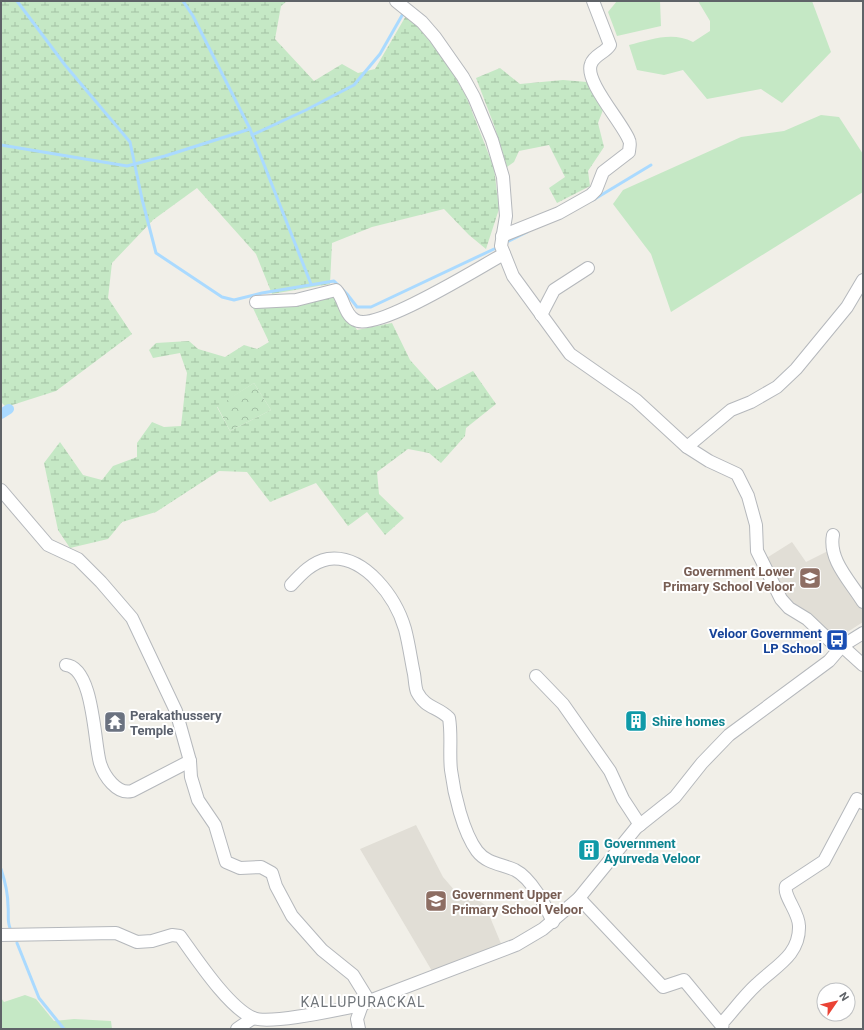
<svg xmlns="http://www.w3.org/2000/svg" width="864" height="1030" font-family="Roboto,sans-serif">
  <defs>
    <pattern id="forest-crowns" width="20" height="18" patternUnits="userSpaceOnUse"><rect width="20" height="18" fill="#c5e8c5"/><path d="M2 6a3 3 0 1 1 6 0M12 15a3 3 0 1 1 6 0" fill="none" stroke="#a3c0a4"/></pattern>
    <pattern id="wetland-marsh" width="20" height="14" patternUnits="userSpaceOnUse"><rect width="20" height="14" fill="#c5e8c5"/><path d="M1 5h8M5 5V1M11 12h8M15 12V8" fill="none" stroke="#a3c0a4"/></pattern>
  </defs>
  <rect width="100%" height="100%" fill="#f1efe8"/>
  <g fill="#e1ded6">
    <path d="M792,542l14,20 22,-11 35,58v13l-28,18 -41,-34 -11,-13 -18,-34z"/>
    <path d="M416,825l27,52 12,14 20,7 10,7 17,41 -70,25 -72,-122z"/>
  </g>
  <g fill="#c5e8c5">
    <path d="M617,1h43l1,25 -44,10 -9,-24z"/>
    <path d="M698,1h114l19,51 -49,51 -21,-14 -54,10 -24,-29 -19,5 -27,-5 -8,-25c21,-5 43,-14 64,-3l17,-11v-10z"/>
    <path d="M821,115l18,2 24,37v38l-192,120 -20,-58 -38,-50 10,-14 118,-53 43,-6z"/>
    <path d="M25,995l11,4 18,22 20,-2 37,2 1,8h-111v-31l3,4z"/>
  </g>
  <path fill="url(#forest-crowns)" d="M254,383l17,27 -41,21 -13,-25z"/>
  <g fill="url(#wetland-marsh)" fill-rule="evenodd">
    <path d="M1,1h286l-6,5 -6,33 39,42 28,-17 16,9 17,-4 32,-55 39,47 20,35 28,72 5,41 -13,40 -17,-14 -25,-26 -72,18 -40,16 -2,41 -58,10 -16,-40 -59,-66 -44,32 -41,43 -4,35 24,36 -76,57 -50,16 -5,-5z"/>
    <path d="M500,68l20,16 43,-4 24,2 11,16 5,12 -5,13 6,24 -16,24 2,15 -33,17 -8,-15 16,-11 -16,-32 -30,6 -5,11 -7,5 -13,-42 -18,-47z"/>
    <path d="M334,294l23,36 35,-7 18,37 27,30 36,-19 23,33 -30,24 -1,8 -24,27 -12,-10 -21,-4 -31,23 2,22 25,24 -19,17 -18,-23 -19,14 -32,-43 -46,19 -23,-30 -28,-1 -63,41 -34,10 -14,17 -38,9 -12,-18 -14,-67 16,-21 23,33 19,5 11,-14 24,-9v-14l15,-21 12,5 17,-1 6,-53 -7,-20 -27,5 -4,-8 7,-7 33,-2 9,8 27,8 19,-12 13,4 12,-7 -16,-34 43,-4zM254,383l17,27 -41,21 -13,-24z"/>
  </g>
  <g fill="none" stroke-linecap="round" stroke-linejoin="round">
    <g stroke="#aadaff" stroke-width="3">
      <path d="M17,1l48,64 65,77 12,57 14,54 66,44 12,3 28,-7 72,-12 13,13 10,13h14l123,-58"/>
      <path d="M183,1l10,15 57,113 61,155"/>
      <path d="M252,135l54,-25 48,-25 26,-31 24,-42"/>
      <path d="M1,145l126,21 38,-10 85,-27"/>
      <path d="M593,200l58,-35"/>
      <path d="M509,241l18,-9"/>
      <path d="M1,869c4,12 7,25 7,37 1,8 -1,15 2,22"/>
      <path d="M17,943l22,55 25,31"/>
    </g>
    <path stroke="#aadaff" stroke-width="10" d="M1,414l8,-5"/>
    <g stroke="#b5b8bc" stroke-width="14">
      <g id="minor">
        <path d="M396,1l26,21 13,15 28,40 11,20 18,43 11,37 3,39 -5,30 12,30 57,78 66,46 51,47 22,14 28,13 11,22 8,29 1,26 24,48 8,9 18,11 23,22 12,5 21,19"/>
        <path d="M502,236l57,-23 32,-18 5,-5 7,-18 26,-20c0,-4 2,-9 0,-12 -7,-18 -45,-59 -38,-76 3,-9 14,-11 19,-19l-17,-44"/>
        <path d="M256,302l40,-2 40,-10c8,8 8,24 19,30 21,13 126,-54 149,-66"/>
        <path d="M541,315l13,-25 34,-22"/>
        <path d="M687,447l44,-37 20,-8 26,-15 19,-18 51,-62 16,-27"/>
        <path d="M1,490l47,55 30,14 23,23 31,36 44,93 14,50 1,16 7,23 17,25 11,37 14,6 21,-1 11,6 4,13 16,30 30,34 31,25 16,26"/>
        <path d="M833,535c-5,25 18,47 30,67"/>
        <path d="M291,585c10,-11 21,-23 37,-26 37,-5 68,39 77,70 4,15 6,31 9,45 1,6 1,13 3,18 9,17 20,14 32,26 3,17 0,35 2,52 3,24 12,62 26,81 10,13 25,13 38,19 16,8 31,36 38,52"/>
        <path d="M66,665c28,3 28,78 34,98 4,13 17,32 32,28l58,-30"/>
        <path d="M536,676l27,28 47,67 13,28 17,26"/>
        <path d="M579,898l84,89 21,-7 38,46"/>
        <path d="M1,935l115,-2 21,9 15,-1 20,-6 8,1c16,22 48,71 73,82 17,7 88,-9 109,-13l7,-4 147,-56 27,-16 36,-31 57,-70 39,-31 27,-34 27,-28 100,-74 13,-15 21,-13"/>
        <path d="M237,1029l16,-11"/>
        <path d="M359,1029l-2,-10 5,-14"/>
        <path d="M722,1029l1,-7c11,-12 21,-26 33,-37 18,-18 44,-29 43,-59 0,-14 -16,-30 -13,-40l38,-25 33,-62 6,4"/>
      </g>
    </g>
    <use href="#minor" stroke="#fff" stroke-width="12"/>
  </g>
  <defs>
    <g id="school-square" transform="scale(1.15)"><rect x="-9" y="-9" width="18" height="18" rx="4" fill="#8d6e63" stroke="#fff"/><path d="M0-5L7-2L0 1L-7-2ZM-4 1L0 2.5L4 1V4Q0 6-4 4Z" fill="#fff"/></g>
    <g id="bus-square" transform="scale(1.15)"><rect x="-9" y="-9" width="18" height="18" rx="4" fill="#1a4fb4" stroke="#fff"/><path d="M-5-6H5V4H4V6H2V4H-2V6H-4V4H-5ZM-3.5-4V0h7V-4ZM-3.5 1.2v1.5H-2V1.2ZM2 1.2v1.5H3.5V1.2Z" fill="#fff"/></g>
    <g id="building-square" transform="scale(1.15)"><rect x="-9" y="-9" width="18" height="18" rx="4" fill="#0f9aa8" stroke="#fff"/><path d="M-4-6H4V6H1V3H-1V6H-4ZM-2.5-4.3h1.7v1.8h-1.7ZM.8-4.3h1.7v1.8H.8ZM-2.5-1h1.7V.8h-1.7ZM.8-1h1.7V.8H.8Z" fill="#fff"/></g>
    <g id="temple-square" transform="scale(1.15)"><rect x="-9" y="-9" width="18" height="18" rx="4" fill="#6b7280" stroke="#fff"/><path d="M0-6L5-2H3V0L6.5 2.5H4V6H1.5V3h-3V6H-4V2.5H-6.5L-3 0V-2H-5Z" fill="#fff"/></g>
  </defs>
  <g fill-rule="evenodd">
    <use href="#school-square" x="810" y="578"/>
    <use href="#bus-square" x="837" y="640"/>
    <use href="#building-square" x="636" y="721"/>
    <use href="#temple-square" x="115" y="722"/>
    <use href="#building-square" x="589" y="850"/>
    <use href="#school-square" x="436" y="901"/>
  </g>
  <g text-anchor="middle" stroke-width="4" stroke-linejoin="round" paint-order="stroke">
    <g font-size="13" font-weight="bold" fill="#785e54" stroke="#fff" text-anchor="end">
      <text x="794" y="576">Government Lower<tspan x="794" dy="15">Primary School Veloor</tspan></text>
      <text x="452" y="899" text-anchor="start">Government Upper<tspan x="452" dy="15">Primary School Veloor</tspan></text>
    </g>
    <g font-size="13" font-weight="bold" fill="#164399" stroke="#fff" text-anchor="end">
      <text x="822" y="638">Veloor Government<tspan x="822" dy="15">LP School</tspan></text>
    </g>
    <g font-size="13" font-weight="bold" fill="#5b616d" stroke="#fff" text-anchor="start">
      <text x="130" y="720">Perakathussery<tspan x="130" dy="15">Temple</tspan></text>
    </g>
    <g font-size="13" font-weight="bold" fill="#0d838f" stroke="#fff" text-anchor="start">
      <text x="652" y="726">Shire homes</text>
      <text x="604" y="848">Government<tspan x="604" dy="15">Ayurveda Veloor</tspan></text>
    </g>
    <g font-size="14" letter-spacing="1" fill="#70757a" stroke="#fff">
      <text x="363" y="1007">KALLUPURACKAL</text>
    </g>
  </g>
  <rect width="864" height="1030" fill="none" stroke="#5f6368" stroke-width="4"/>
  <g transform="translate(836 1002) rotate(56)"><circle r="19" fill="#ffffff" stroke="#bfc1c3"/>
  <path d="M0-3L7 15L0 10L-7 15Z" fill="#ea4335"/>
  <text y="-6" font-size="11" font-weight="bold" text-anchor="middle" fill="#5f6368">N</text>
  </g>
</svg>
